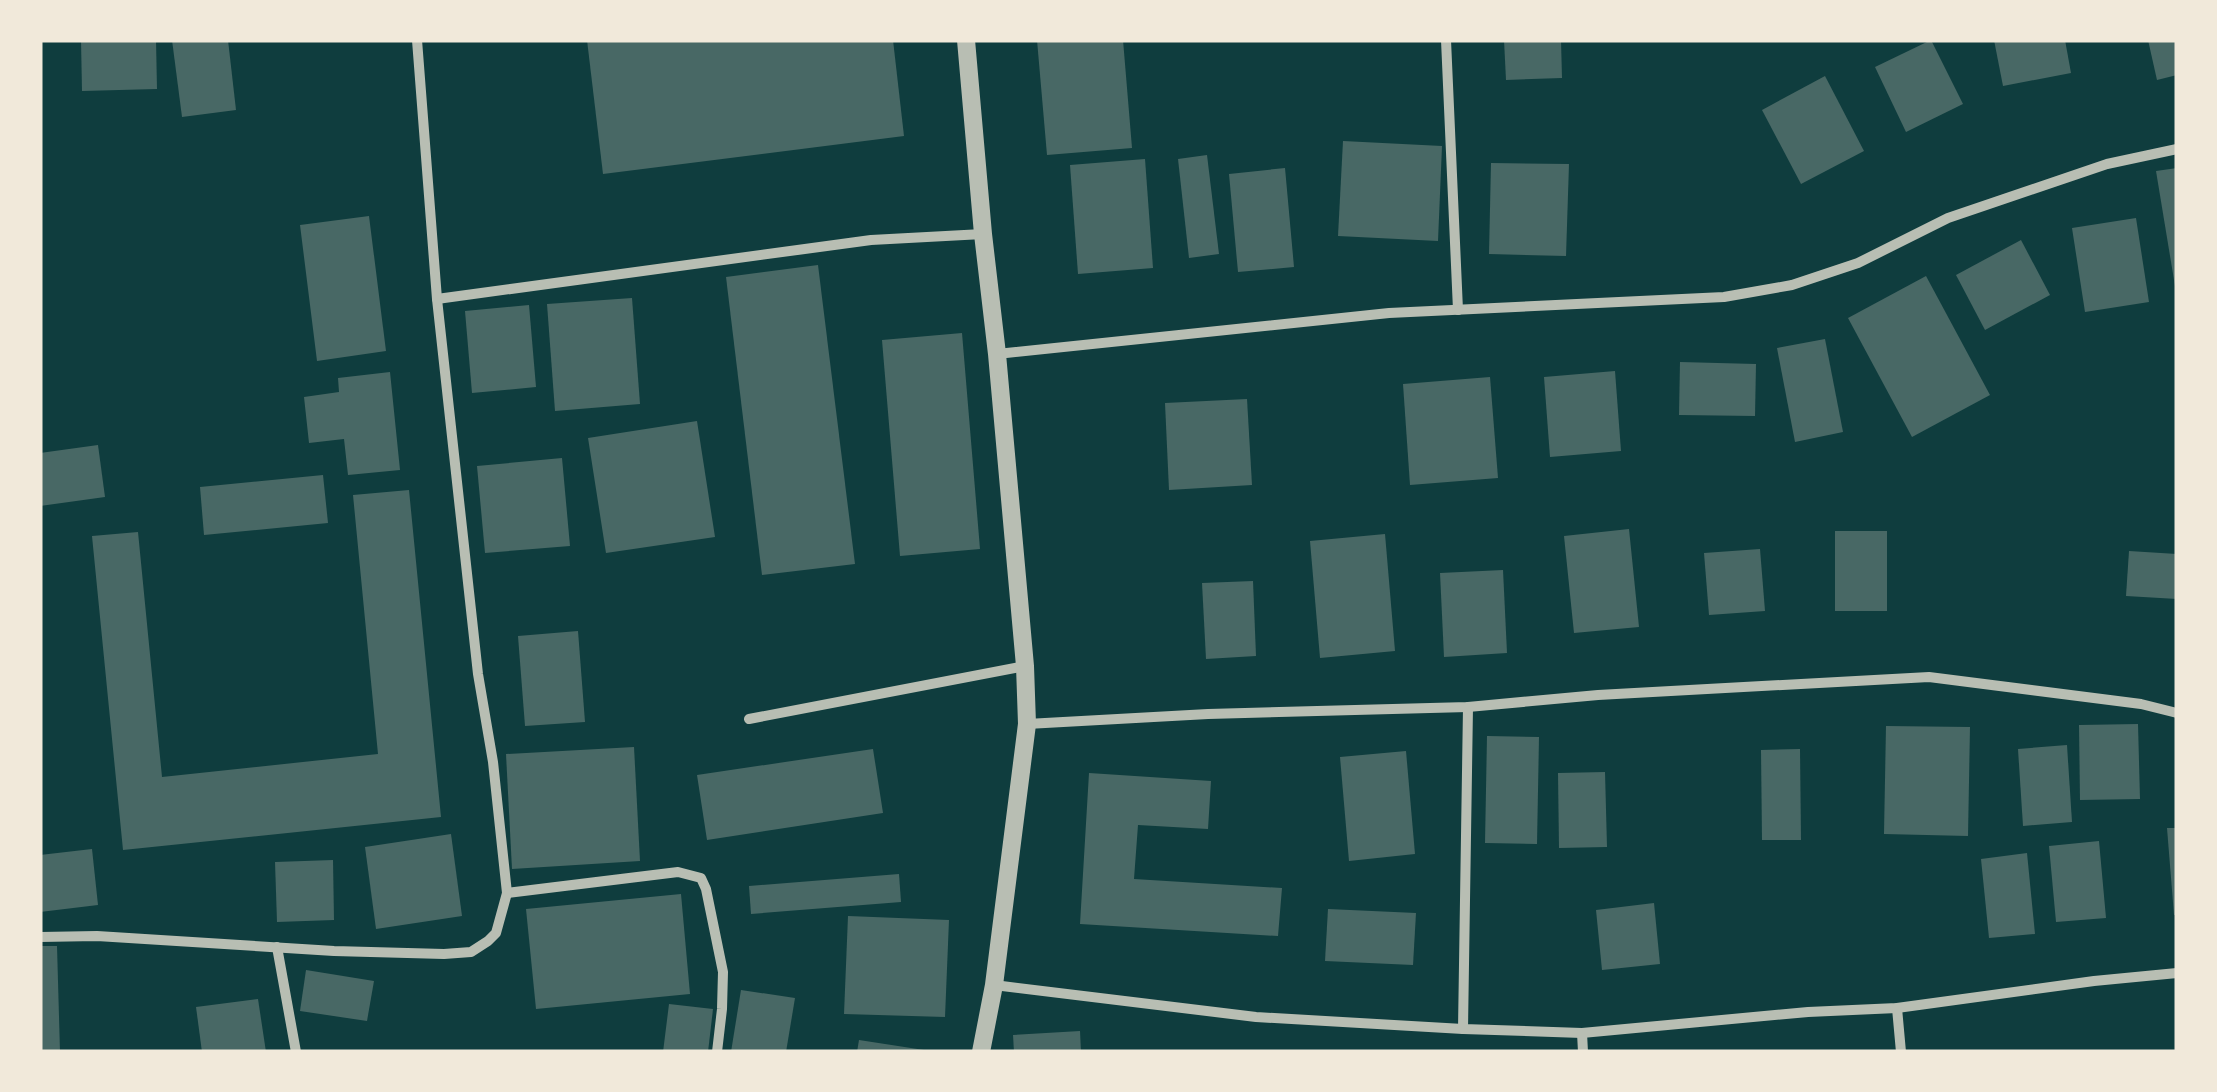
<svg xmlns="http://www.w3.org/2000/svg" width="2217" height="1092" font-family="'Asap Condensed',sans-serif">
  <rect width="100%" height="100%" fill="#0f3d3e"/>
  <g fill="#486865">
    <path d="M81,40h75l1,49 -75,2z"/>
    <path d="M172,40h56l8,70 -54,7z"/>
    <path d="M587,40h306l11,96 -301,38z"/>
    <path d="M1037,40h86l9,108 -85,7z"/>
    <path d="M1504,40h57l1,38 -56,2z"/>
    <path d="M1931,40l32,64 -57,28 -31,-65z"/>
    <path d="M1994,40h71l6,33 -68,13z"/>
    <path d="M2148,40h29v35l-20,5z"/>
    <path d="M1825,76l39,75 -63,33 -39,-74z"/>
    <path d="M1343,141l99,5 -4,95 -100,-5z"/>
    <path d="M1207,155l12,99 -30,4 -11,-99z"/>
    <path d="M1145,159l8,109 -75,6 -8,-109z"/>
    <path d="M1491,163l78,1 -3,92 -77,-2z"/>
    <path d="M1285,168l9,99 -56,5 -9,-98z"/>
    <path d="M2177,168v118h-2l-19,-115z"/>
    <path d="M369,216l17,135 -69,10 -17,-136z"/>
    <path d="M2136,218l13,84 -64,10 -13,-84z"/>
    <path d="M2021,240l29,55 -65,35 -29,-55z"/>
    <path d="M818,265l37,299 -93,11 -36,-298z"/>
    <path d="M1926,276l64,119 -78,42 -64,-119z"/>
    <path d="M632,298l8,106 -85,7 -8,-107z"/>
    <path d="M529,305l7,82 -64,6 -7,-82z"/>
    <path d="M962,333l18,216 -80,7 -18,-216z"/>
    <path d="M1825,339l18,93 -48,10 -18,-94z"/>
    <path d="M1680,362l76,2 -1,52 -76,-1z"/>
    <path d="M1615,371l6,80 -71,6 -6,-80z"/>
    <path d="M390,372l10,98 -52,5 -4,-36 -35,4 -5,-46 35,-5 -1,-14z"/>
    <path d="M1490,377l8,101 -88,7 -7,-101z"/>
    <path d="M1247,399l5,86 -83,5 -4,-87z"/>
    <path d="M697,421l18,116 -109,16 -18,-115z"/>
    <path d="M98,445l7,52 -65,9v-53z"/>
    <path d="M562,458l8,88 -85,7 -8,-87z"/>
    <path d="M323,475l5,48 -124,12 -4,-48z"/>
    <path d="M409,490l32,327 -318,33 -31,-314 46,-4 24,245 216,-23 -25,-259z"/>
    <path d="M1629,529l10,98 -65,6 -10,-97z"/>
    <rect x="1835" y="531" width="52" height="80"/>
    <path d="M1385,534l10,117 -75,7 -10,-117z"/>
    <path d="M1760,549l5,62 -56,4 -5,-62z"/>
    <path d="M2129,551l48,3v45l-51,-3z"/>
    <path d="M1503,570l4,83 -63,4 -4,-84z"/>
    <path d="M1253,581l3,75 -50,3 -4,-76z"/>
    <path d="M578,631l7,91 -60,4 -7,-90z"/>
    <path d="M2138,724l2,75 -60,1 -1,-75z"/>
    <path d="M1886,726l84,1 -2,109 -84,-2z"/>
    <path d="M1487,736l52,1 -2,107 -52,-1z"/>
    <path d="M2067,745l5,77 -49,4 -5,-77z"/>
    <path d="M634,747l6,114 -128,8 -6,-115z"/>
    <path d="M873,749l10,64 -176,27 -10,-65z"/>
    <path d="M1800,749l1,91h-39l-1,-90z"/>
    <path d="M1406,751l9,103 -66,7 -9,-104z"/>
    <path d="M1605,772l2,75 -48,1 -1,-75z"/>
    <path d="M1089,773l122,8 -3,48 -70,-4 -4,54 148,9 -4,48 -198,-12z"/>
    <path d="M2167,828h10v87h-3z"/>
    <path d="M451,834l11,82 -86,13 -11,-82z"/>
    <path d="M2099,841l7,77 -50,4 -7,-76z"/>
    <path d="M92,849l6,56 -58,7v-57z"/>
    <path d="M2027,853l8,81 -46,4 -8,-79z"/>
    <path d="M333,860l1,60 -57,2 -2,-60z"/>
    <path d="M899,874l2,28 -150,12 -2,-28z"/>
    <path d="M681,894l9,100 -154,15 -10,-100z"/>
    <path d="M1654,903l6,61 -58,6 -6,-60z"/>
    <path d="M1328,909l88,4 -3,52 -88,-4z"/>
    <path d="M848,916l101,4 -4,97 -101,-3z"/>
    <path d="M40,946h17l3,106h-20z"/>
    <path d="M306,970l68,11 -7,40 -67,-10z"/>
    <path d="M741,990l54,8 -9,54h-55z"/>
    <path d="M258,999l8,53h-64l-6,-45z"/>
    <path d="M669,1004l44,5 -5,43h-45z"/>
    <path d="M1080,1031l1,21h-67l-1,-17z"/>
    <path d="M859,1040l65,10 -1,2h-66z"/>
  </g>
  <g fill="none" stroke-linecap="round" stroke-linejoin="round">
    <g stroke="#b8beb3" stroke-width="10">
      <path d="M1446,40l12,270"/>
      <path d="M437,299l434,-59 112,-6"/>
      <path d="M997,354l392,-41 335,-16 68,-12 66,-22 90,-45 159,-54 70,-15"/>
      <path d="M749,719l276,-53"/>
      <path d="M1027,724l181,-10 260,-7 130,-12 331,-18 212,27 36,9"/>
      <path d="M507,893l171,-21 23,6 5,11 17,83 -1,37 -5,43"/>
      <path d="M40,937l57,-1 237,15 110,3 27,-2 17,-11 8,-8 11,-40 -14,-131 -15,-88 -41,-375 -20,-259"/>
      <path d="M277,947l19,105"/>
      <path d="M994,985l262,32 207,12 119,4 226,-21 89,-4 197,-27 83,-8"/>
      <path d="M1897,1008l4,44"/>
      <path d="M1463,1029l5,-322"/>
      <path d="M1582,1033l1,19"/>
    </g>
    <path stroke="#b8beb3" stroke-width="18" d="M966,40l17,194 14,120 28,312 2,58 -33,261 -13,67"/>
  </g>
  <rect width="2217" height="1092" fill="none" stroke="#f1e9da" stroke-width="85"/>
</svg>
